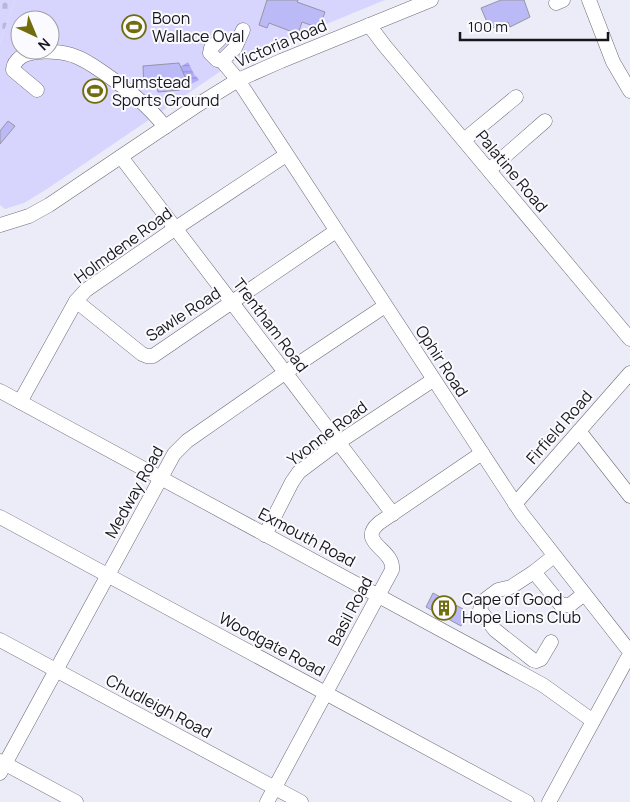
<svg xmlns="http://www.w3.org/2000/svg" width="630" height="802" font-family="Manrope,sans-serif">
  <defs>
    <pattern id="cemetery-stones" width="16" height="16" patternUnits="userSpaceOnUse" patternTransform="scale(1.25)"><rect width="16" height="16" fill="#d7d5fe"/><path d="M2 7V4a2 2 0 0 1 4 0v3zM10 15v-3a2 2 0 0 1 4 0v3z" fill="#b8b6d9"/></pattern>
    <pattern id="water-rules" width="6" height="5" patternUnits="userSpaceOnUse" patternTransform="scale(1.25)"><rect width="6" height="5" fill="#b1acfa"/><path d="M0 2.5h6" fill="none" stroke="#9893d6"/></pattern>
  </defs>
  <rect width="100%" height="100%" fill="#ececf8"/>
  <path fill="url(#cemetery-stones)" d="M0,0h15l-15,43z"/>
  <path fill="#d7d5fe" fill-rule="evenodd" d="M15,0h370l-149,61c-5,-1 -13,5 -15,10l-174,118 -23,14 -19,6 -5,-4v-162zM20,20h30v30h-30z"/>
  <path fill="url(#water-rules)" d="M188,62l7,14h1l3,4 -10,5 -9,-18z"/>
  <g fill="#bcb9f7" stroke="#9595a0">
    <path d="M267,0h31l-1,2 28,10 -6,16 -17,-6 -4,12 -29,-11 -2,5 -8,-3z"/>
    <path d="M501,0h23l6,17 -20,10 -2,-5 -18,7 -9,-21z"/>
    <path d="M179,63l9,21h-8v6l-22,2 -1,-5 -13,1 -1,-22z"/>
    <path d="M8,121l7,5 -15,18v-13z"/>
    <path d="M433,593l30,16 -2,3 6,3 -6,11 -35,-19z"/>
  </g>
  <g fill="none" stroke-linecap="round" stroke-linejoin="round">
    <g stroke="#6d6d77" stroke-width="15">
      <g id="minor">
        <path d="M589,0l24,62 17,29"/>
        <path d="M556,3l7,-3"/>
        <path d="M369,25l15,20 246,294"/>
        <path d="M220,39l-9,9 -1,5 7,7 5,1 16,19 284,434 108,138"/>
        <path d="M222,61l13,-13 8,-18"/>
        <path d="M37,90l-24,-20c0,-7 7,-14 14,-16 14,-4 37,-3 50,3 10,4 18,10 27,16 23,16 44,32 61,54"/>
        <path d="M464,140l52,-43"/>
        <path d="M121,157l272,357"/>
        <path d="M489,170l56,-49"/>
        <path d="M0,225l29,-9 20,-11 150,-101 39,-24 43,-19 150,-61"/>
        <path d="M76,301l66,53 5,2h6l183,-125"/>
        <path d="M0,391l543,294 50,36"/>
        <path d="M20,402l56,-101 10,-11 90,-62 110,-73"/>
        <path d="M579,431l51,65"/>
        <path d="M515,504l115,-131"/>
        <path d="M0,517l527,285"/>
        <path d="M265,535l27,-53 7,-10 40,-30 94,-62"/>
        <path d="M554,556l-20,16 27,33h9l14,-11"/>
        <path d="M534,572l-23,15 -13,3 -16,12 -2,8 15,20 38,30 3,1 5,-2 10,-17"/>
        <path d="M0,640l301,162"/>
        <path d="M0,761l76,41"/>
        <path d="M0,773l174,-319 13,-13 99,-69 99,-66"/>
        <path d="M267,802l125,-232c3,-21 -36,-27 -13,-47l103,-70"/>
        <path d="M549,802l78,-143 3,-1"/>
      </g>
    </g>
    <use href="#minor" stroke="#fff" stroke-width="14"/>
  </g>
  <defs>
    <g id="stadium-ring" transform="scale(1.25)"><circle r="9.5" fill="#fafaff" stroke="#726d0c" stroke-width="1.5"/><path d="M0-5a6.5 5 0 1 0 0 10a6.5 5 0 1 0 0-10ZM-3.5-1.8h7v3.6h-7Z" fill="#726d0c"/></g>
    <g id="building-ring" transform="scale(1.25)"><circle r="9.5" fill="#fafaff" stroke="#726d0c" stroke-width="1.5"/><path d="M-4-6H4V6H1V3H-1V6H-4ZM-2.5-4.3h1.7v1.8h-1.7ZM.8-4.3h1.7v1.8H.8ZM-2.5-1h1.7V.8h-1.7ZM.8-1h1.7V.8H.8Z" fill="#726d0c"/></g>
  </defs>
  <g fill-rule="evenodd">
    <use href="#stadium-ring" x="134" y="27"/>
    <use href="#stadium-ring" x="95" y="91"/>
    <use href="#building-ring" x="444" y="608"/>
  </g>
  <g text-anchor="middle" stroke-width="4" stroke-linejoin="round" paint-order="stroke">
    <g font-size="16" fill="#17171b" stroke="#fafaff" text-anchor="start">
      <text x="152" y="24">Boon<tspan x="152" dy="18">Wallace Oval</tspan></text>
      <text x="112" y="88">Plumstead<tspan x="112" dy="18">Sports Ground</tspan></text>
      <text x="462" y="605">Cape of Good<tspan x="462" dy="18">Hope Lions Club</tspan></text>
    </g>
    <g font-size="16" fill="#17171b" stroke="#fafaff">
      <text transform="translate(281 43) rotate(-23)" y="6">Victoria Road</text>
      <text transform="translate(512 171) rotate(50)" y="6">Palatine Road</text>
      <text transform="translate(123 245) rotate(-36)" y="6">Holmdene Road</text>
      <text transform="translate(183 314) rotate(-33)" y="6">Sawle Road</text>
      <text transform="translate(271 325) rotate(53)" y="6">Trentham Road</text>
      <text transform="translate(442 361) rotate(57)" y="6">Ophir Road</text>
      <text transform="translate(559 427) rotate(-49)" y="6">Firfield Road</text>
      <text transform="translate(327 433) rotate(-37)" y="6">Yvonne Road</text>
      <text transform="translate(134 492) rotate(-61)" y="6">Medway Road</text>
      <text transform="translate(307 537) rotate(28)" y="6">Exmouth Road</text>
      <text transform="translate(350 611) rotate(-62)" y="6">Basil Road</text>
      <text transform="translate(272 644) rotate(28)" y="6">Woodgate Road</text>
      <text transform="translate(159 706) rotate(28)" y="6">Chudleigh Road</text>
    </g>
  </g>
  <g transform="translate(35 35) rotate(136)"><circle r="24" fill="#fafaff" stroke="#9f9fa4"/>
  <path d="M0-4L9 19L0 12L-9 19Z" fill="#726d0c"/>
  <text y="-8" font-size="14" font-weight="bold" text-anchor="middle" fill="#17171b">N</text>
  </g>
  <path d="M460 32v8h148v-8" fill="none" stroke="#17171b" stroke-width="2.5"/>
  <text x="468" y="32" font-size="15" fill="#17171b" stroke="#fafaff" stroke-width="4" paint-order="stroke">100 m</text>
</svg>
